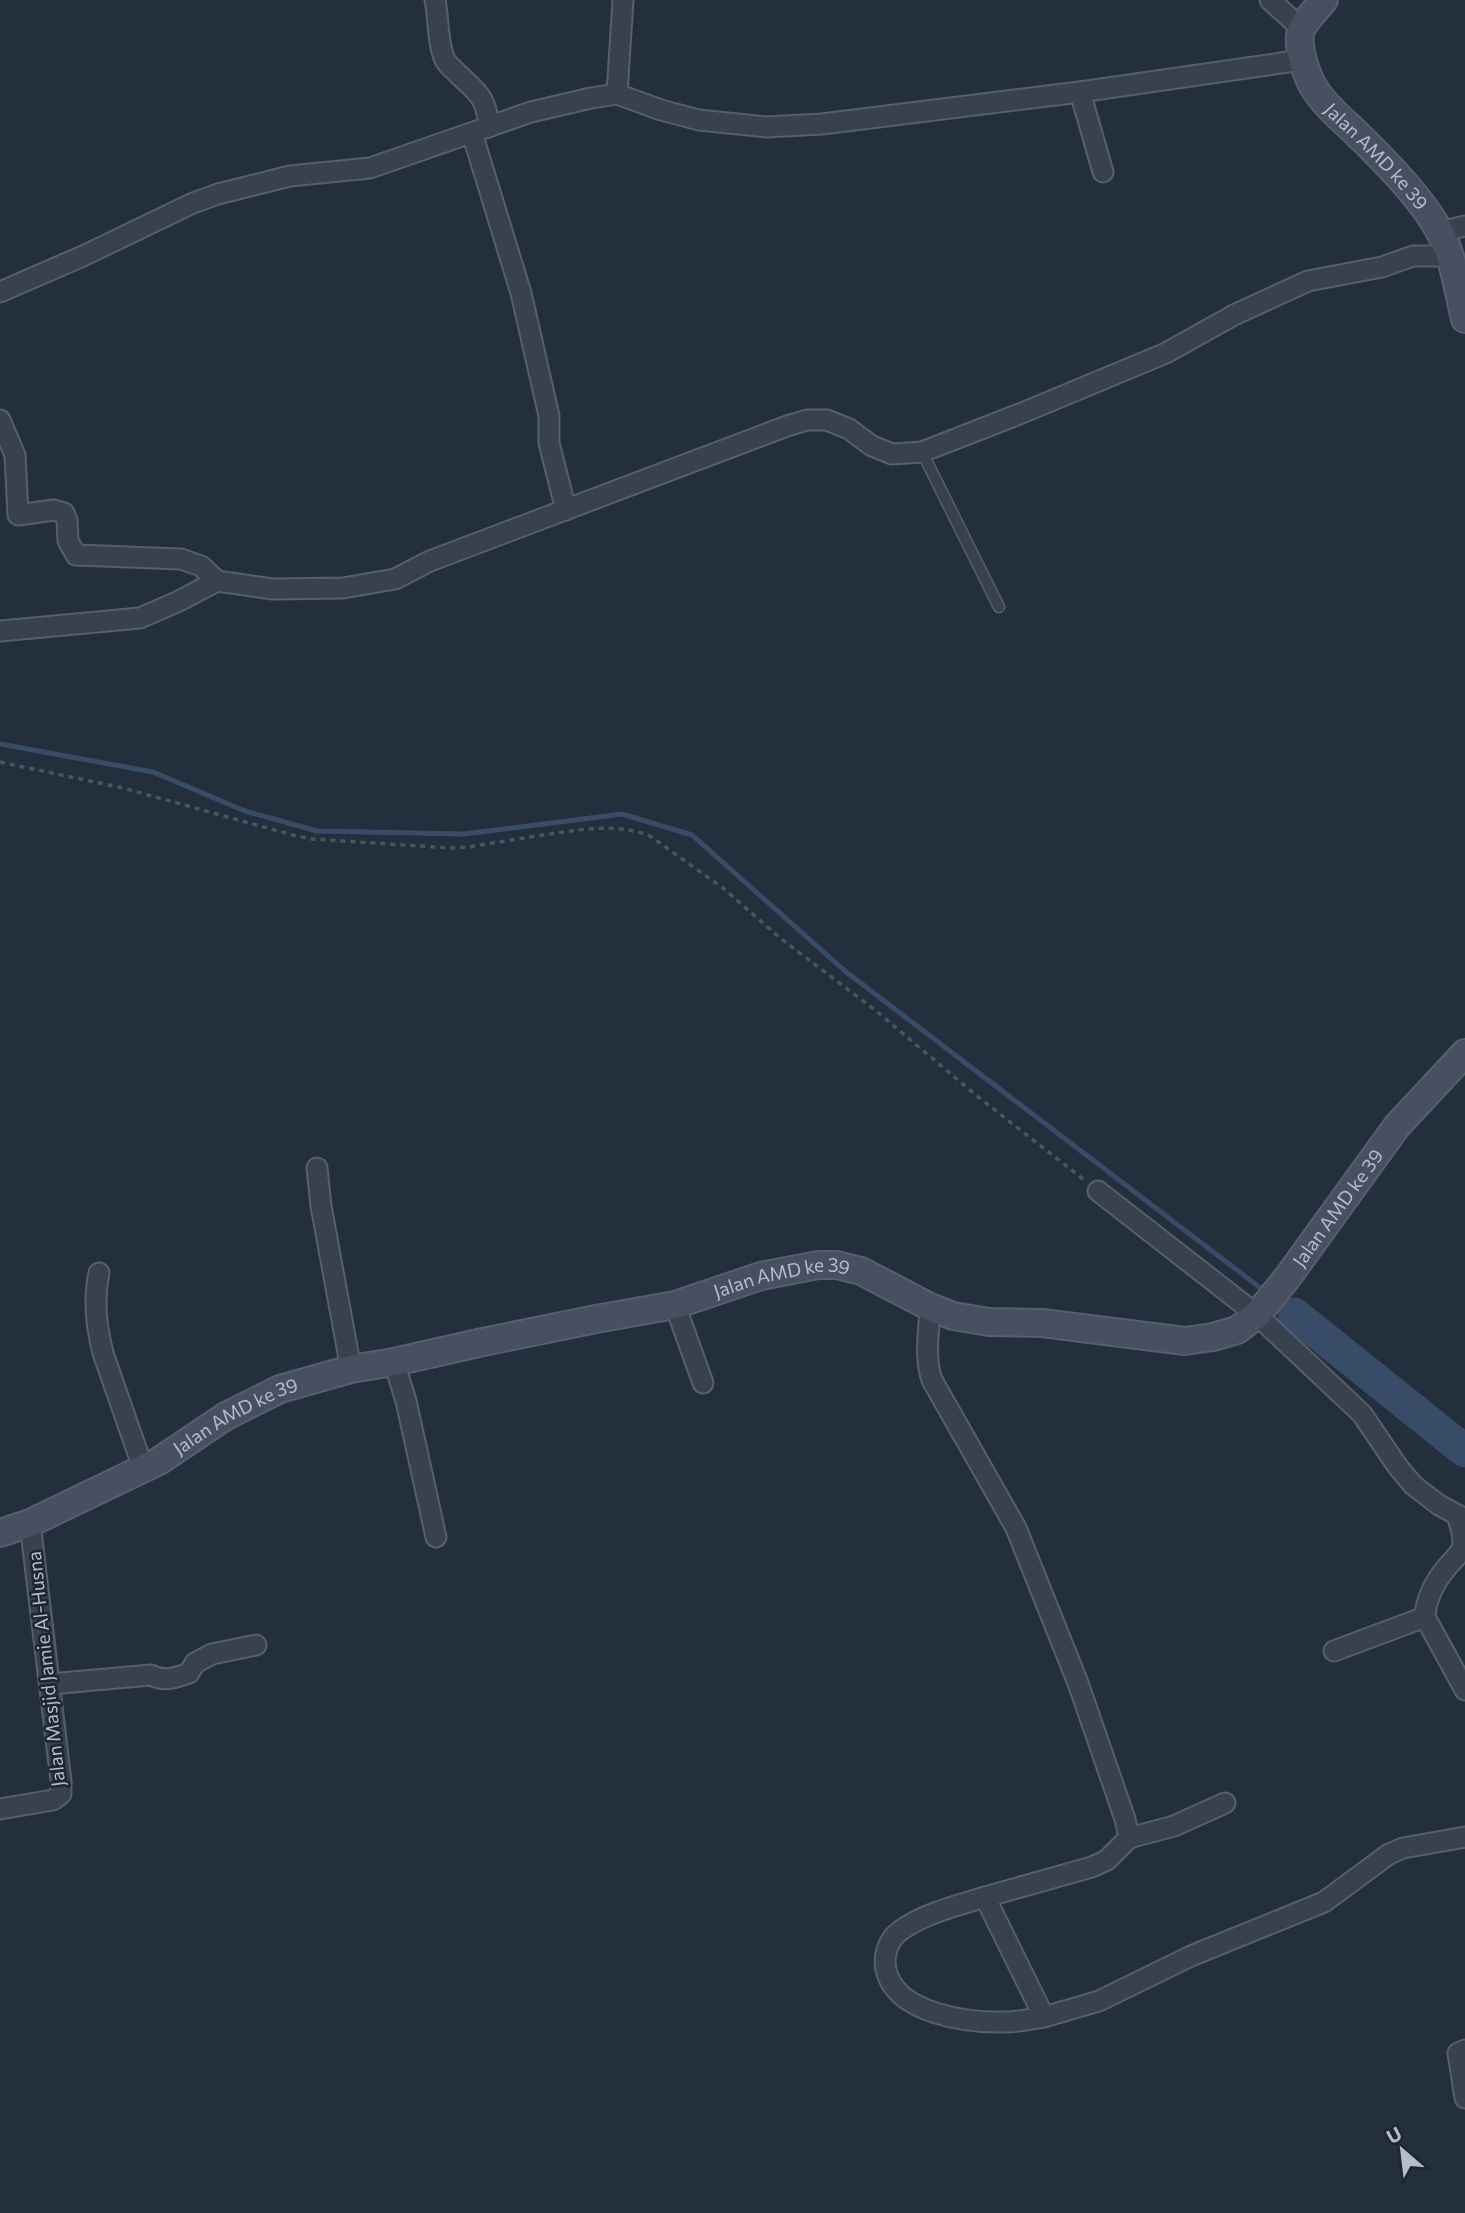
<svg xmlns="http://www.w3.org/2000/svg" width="1465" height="2213" font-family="Commissioner,sans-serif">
  <rect width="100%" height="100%" fill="#242f3e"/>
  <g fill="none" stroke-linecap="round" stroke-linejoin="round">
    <g stroke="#394c67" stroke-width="5">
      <path d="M0,744l153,28 92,39 72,20 147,3 158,-20 70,21 153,136 422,322"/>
      <path d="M1277,1301l17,13"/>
    </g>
    <path stroke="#394c67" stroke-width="33" d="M1294,1314l171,137"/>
    <g stroke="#565f6c" stroke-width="13">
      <path id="lane" d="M922,452l77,155"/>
    </g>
    <g stroke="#565f6c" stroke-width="23">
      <g id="street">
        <path d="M435,0c4,19 2,42 10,60 3,5 7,8 11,12 21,21 30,23 33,55"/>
        <path d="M1270,0l32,29"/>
        <path d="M1080,92l23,80"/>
        <path d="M617,94l6,-94"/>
        <path d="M472,133l49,160 28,123v27l17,67"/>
        <path d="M1440,232l25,-6"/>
        <path d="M0,292l83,-36 110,-53 25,-9 72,-18 80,-8 161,-56 60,-14 26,-4 44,16 38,10 67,7 56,-3 258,-32 222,-32"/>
        <path d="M0,420l15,35 3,60 36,-5 10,3 3,7 1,21 8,14 105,4 20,7 16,15 56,8 70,-1 52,-9 35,-18 357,-135 20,-6h20l22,9 23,17 20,8 30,-2 100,-39 144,-60 68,-38 74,-34 74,-14 31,-11h36"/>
        <path d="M0,631l140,-13 37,-16 40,-21"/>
        <path d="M317,1168l4,38 30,163"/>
        <path d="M1098,1191l159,124 105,99 36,53 15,18 26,20 26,14"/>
        <path d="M99,1273c-6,27 -3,53 4,80l40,115"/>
        <path d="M675,1305l28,78"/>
        <path d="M930,1307c-1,25 -6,50 2,73l84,148 62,155 47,136 4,19"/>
        <path d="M394,1362l12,39 30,136"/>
        <path d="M1457,1515c3,10 8,24 5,33 -2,6 -10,13 -14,18 -13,15 -22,32 -23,51l40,73"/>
        <path d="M1334,1651l91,-34"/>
        <path d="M50,1684l101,-9c13,7 24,3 38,-2l6,-10 17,-9 44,-9"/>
        <path d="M1225,1803l-51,23 -45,12 -22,22 -15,7 -107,30 59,120 55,-16 92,-45 133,-54 65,-48 14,-6 62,-11"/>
        <path d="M0,1809l53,-9 8,-6v-13l-31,-258"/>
        <path d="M985,1897c-29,9 -60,16 -85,34 -12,9 -17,24 -14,39 10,44 82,53 120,52 12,0 25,-3 38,-5"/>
        <path d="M1465,2050l-7,3 7,45"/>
      </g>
    </g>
    <g stroke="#565f6c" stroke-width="30">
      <g id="secondary">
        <path id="s1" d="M1324,0c-7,9 -19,20 -23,30 -5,16 6,48 15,61 10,15 24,27 37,39 29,28 68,67 87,102 14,26 18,59 25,87"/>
        <path id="s2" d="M0,1533l30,-10 129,-62 67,-45 54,-27 71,-20 43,-7 89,-20 113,-23 79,-14 86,-29 57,-11h19l24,6 69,36 23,9 36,6 53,1 143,18 28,-4 24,-7 20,-15 30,-37 110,-152 68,-73"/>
      </g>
    </g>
    <path stroke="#44595c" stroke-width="3.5" stroke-dasharray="5 5" stroke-linecap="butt" d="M0,762l123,26 173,48 16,3 139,9 17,-1c25,-4 50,-8 75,-12 36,-5 72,-13 107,1l73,52 57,50 95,72 102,86 106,83"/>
    <use href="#lane" stroke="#38414e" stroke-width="10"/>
    <use href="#street" stroke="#38414e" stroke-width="19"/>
    <use href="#secondary" stroke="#465061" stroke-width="26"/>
  </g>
  <g text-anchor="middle" stroke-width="5" stroke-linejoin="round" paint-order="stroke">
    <g font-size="19" fill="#b4bcc9" stroke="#1d2633">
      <text dy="7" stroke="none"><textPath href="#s1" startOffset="191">Jalan AMD ke 39</textPath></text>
      <text dy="7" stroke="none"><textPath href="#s2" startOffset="1461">Jalan AMD ke 39</textPath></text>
      <text dy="7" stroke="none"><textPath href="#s2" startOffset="831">Jalan AMD ke 39</textPath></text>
      <text dy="7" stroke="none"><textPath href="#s2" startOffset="264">Jalan AMD ke 39</textPath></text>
      <text transform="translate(46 1669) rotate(-96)" y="7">Jalan Masjid Jamie Al-Husna</text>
    </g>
  </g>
  <g transform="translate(1402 2150) rotate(332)" stroke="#1d2633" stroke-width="5" paint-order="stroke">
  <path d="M0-5L12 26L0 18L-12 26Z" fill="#b4bcc9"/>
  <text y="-10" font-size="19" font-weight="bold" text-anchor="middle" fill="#b4bcc9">U</text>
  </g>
</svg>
